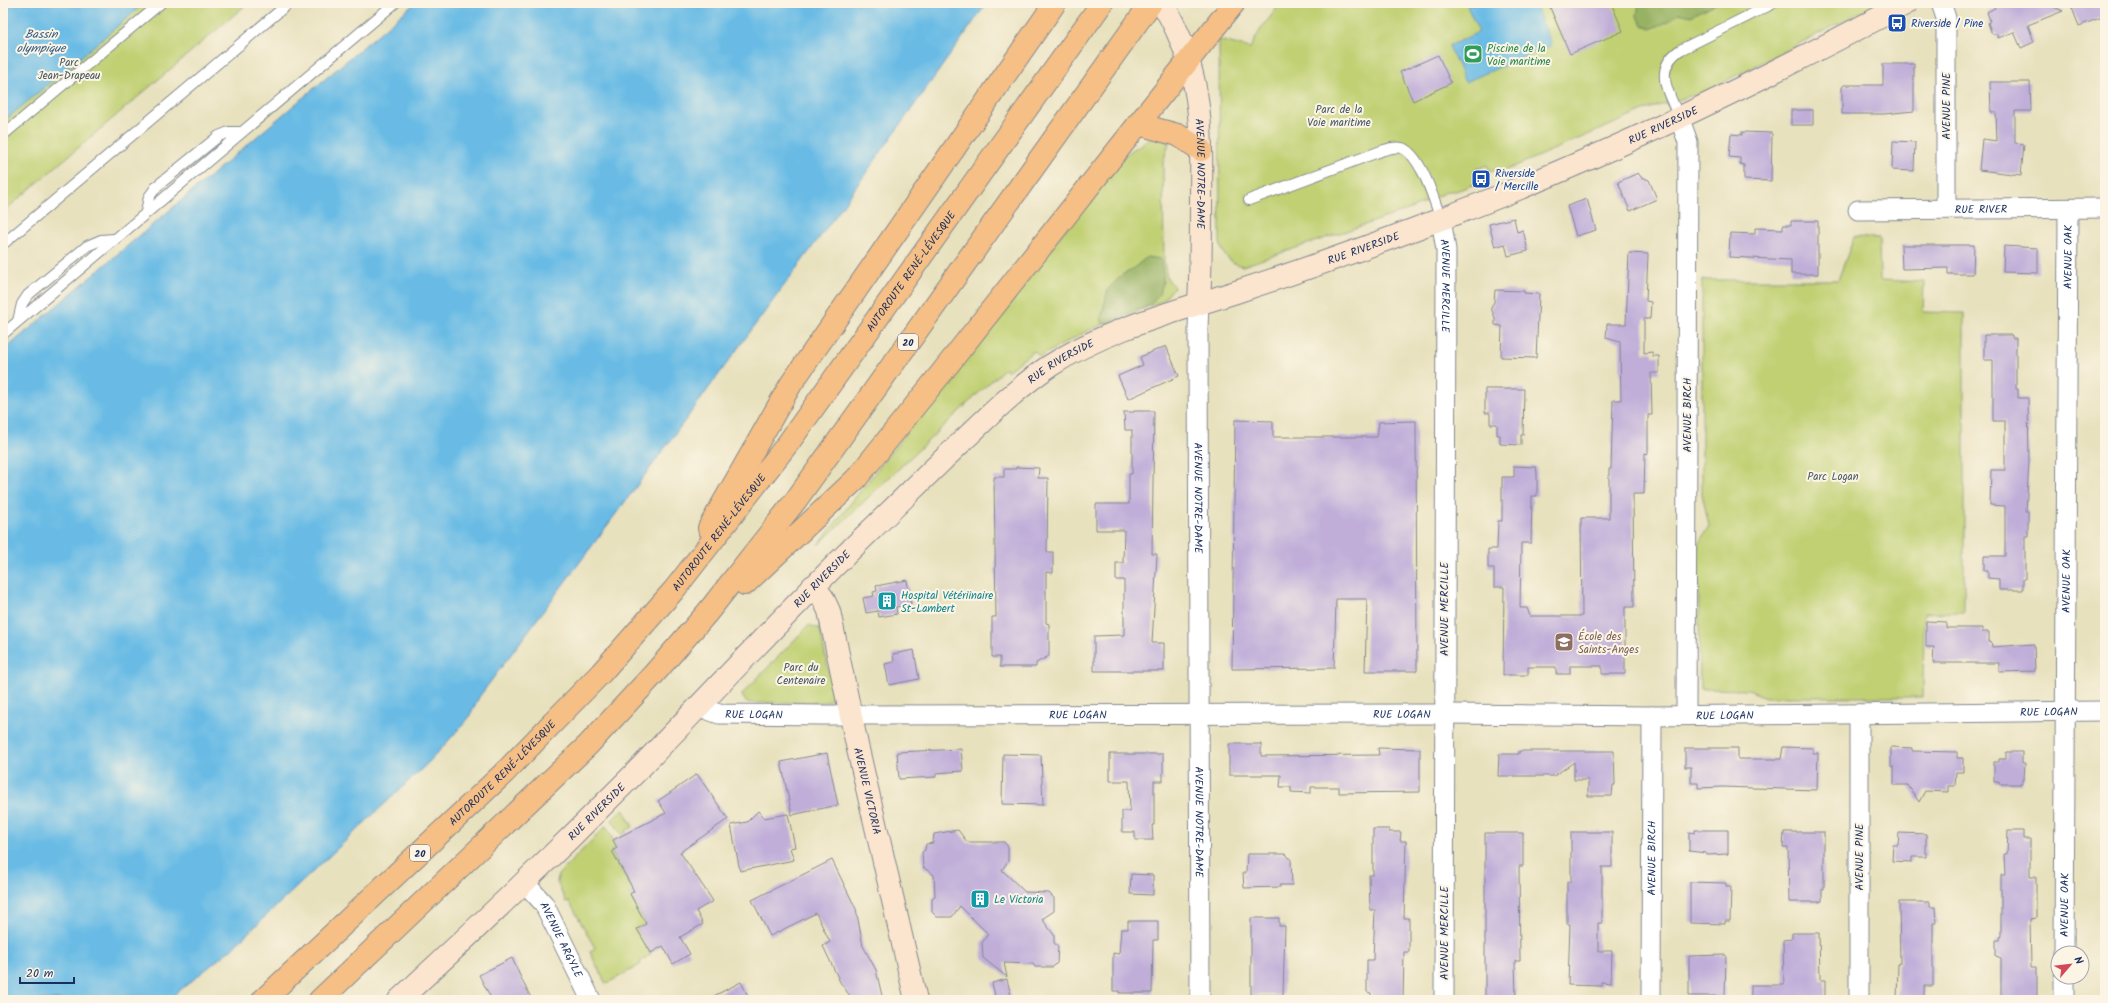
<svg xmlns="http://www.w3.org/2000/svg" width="2108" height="1003" font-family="Kalam,sans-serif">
  <rect width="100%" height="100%" fill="#fcf5e5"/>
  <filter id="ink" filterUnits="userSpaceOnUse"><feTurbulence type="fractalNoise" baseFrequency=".025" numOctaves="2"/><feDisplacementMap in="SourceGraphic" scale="8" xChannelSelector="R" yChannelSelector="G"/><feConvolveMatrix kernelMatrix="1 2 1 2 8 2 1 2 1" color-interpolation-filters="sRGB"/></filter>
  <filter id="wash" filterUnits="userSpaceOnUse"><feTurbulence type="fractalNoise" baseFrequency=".012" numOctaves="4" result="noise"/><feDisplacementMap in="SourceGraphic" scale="16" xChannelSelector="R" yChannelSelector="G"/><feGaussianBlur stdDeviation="0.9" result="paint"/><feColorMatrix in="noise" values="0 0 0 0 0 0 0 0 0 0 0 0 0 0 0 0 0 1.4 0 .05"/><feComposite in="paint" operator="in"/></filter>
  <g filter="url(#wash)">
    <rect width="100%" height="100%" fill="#e8e1be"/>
    <g fill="#c0d072" stroke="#6e8068">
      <path d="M3,3h245l-245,209z"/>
      <path d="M1281,3h598l-175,89 -56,17 -151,65 -2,-5 -5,2 -3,-6 -12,5 3,13 -22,8h-8l-37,18 -168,57c-14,-3 -21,-11 -23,-24l-1,-202 31,8 11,-19z"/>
      <path d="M1156,137l13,6 -6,19 1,101 3,15 7,9 -11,14 -76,30 -47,26 -6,-6 -27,20 -2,-3 -187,177 305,-389 23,-15z"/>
      <path d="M1854,237l25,1 1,42 44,2 -1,30 41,1v299l-40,1 -1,84h-157l-18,-7 -48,-1 -2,-145 11,-18 -7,-32v-214h136z"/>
      <path d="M809,625l11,4 14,68 -6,4 -6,1 -75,1 -5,-7 1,-3z"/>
      <path d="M623,809l10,18 -8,4 3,5 -4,2 -12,-18z"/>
      <path d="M606,826l11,21 -6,4 23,41 -4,2 16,30 -9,5 14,25 -10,7 -1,4 -34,19 -16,-32 5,-4c-9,-16 -17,-32 -26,-47l-3,1 -9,-20 1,-7z"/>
    </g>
    <g fill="#98b264" stroke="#5a7061">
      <path d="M1639,3h78l-26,13 -12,-3 -10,8 -18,8 -7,-3 -7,-10z"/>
      <path d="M1147,257l14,2c0,7 3,15 2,22 -3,30 -37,33 -60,43l-2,-6 7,-29 15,-15 7,-3z"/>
    </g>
    <g fill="#69bbe5" stroke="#4275a2">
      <path d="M3,3h142l-142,119z"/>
      <path d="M415,3h572l-146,205 -199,271 -163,218 -11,22 -38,42 -200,189 -62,50h-165v-649z"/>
      <path d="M1475,3h59l18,42 -87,37 -16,-36 30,-14 -12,-26z"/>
    </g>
    <g id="blocks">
      <g fill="#c0aed9">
        <path d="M1548,3h63l12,28 -53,23z"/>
        <path d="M1993,3h52l18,8 -35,14 6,17 -13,6 -7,-16 -16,6 -1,-4h-5l-4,-11 2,-2 -3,-9 8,-4z"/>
        <path d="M2070,3h31l4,13 -26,10z"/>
        <path d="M1438,55l13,28 -38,18 -13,-29z"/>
        <path d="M1883,64h31v47l-30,3h-42v-27l2,-2h39z"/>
        <path d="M1990,82h40l1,29h-16v32l9,1 -3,31 -42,-5 3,-31 15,2 -1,-29h-5z"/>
        <rect x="1791" y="110" width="22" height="15"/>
        <path d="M1742,132l30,1 -1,48 -27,-1v-15l-4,-1v-6l-11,-1 2,-23 11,1z"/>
        <path d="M1893,141l22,1 -1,29 -22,-1z"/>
        <path d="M1638,173l3,4 8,3 8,19 -27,12 -12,-29z"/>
        <path d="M1587,199l9,31 -20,6 -9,-30z"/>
        <path d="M1514,218l3,14 6,-2 5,21 -20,5 -3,-12 -10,3 -6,-23z"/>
        <path d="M1791,221h27v53h-27v-14l-62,-3 1,-24 25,1v-6l28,1v-4h8z"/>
        <path d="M1901,245h73l-1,29h-25v-6l-46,1z"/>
        <path d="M2004,246l34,2v25l-35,-1z"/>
        <path d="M1629,253l19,1 -2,47 5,1 -1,17h-6v34l8,-1 1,4h6v17h-8l1,42h-4v39l-3,-1 -1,41h-11l1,113h-9v67h-23v-8h-32v8h-14v-7h-28v8h-25l1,-88h-10v-19h-6v-19h9l1,-28h4v-44h12v-11l22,1 1,6v23h-5l-1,47h-10l-1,65h7l3,8h52l-1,-98h28v-49h2l2,-69h8l-1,-58 -14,-4 1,-14h19z"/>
        <path d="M1495,290l29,1v2l15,1 -3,64 -35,-1 1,-31 -7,-1v-7l-4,-10 3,-6z"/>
        <path d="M1984,335h28v3h4v51h2v9h10l1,64 -3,49h2v25h-3v43h-2v11h-24v-11l-11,-1v-7h-4v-15h21v-50l-15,-1 1,-35h14v-49h-12v-61h-9z"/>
        <path d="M1166,346l13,30 -51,23 -10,-23 25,-11 -3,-8z"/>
        <path d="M1485,389h39l-1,46h-2v10l-21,-1v-9h-3v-11h-7v-11h-5z"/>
        <path d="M1134,411h20l-2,143h5l-5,89h12v28h-70v-35l30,-1v-55h-8v-17h7l1,-33h-28v-26h33v-30h3v-44h-7l-1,-18h10z"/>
        <path d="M1235,420l38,1v16h104l2,-15 37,-1 1,250h-52l2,-72h-31l-2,69 -102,1z"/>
        <path d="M1016,467l23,1 -1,10h10l-1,74h6v21l-7,-1v51l3,1v32l-13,7v4h-36v-10h-8v-40h4l-2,-140h10v-8h12z"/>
        <path d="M907,580l4,24 -15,3 1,7 -18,3 -1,-6 -12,2 -3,-15 11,-2 -1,-4 4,-1 -1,-5z"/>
        <path d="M1926,621l20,1v6h36v4h7v10h2l1,5 42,-3 1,27 -36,1v-9h-66l1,-16h-8z"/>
        <path d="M914,650l5,29 -30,6 -4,-21 9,-2 -1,-8z"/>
        <path d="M1229,744h32v12l118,-1 -1,-7 42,1v43l-81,1v-6h-28v6l-20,-1v-5h-11l1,-12h-52z"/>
        <path d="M1783,747l30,1v5h5l-1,37 -95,-3 -24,1v-5h-7v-16h-6v-19h53v11h43z"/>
        <path d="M1891,747l21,1v3l45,1v6h6v14h-7l-1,14h-7v6l-23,-1 -6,11 -11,-17h-14v-18l-3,-1z"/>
        <path d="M961,749l2,22 -27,2v4l-37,2 -2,-27z"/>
        <path d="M1519,751h95l1,34h-2l-1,11h-24v-16h-14v-18l-20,14h-56l1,-22h20z"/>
        <path d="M2006,752h16v11h3l-1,16h-2v5h-23v-2h-5v-20h5v-3h7z"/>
        <path d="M827,753l11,52 -46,10 -11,-53z"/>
        <path d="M1003,754l38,1 2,50 -41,-1z"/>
        <path d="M1110,754h53v27h-9v44h-2l1,15h-18v-8h-13v-21h8l-1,-30h-19z"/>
        <path d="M697,774l31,45 -48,33 33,49 -17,10 7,13 -23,13 10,17 -17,10 -10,-18 -12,7 -14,-24 9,-5 -16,-30 4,-3 -22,-40 5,-3 -4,-8 53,-27 -8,-12z"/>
        <path d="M758,811l6,7 24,-4 7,33 -5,1 4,12 -54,11 -9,-46 16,-3z"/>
        <path d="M1373,829h16v3h12l-1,9h6l-2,77h5v34h-5l-1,48h-32v-7l-4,-1v-32h6l2,-50h-5l-1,-35h4z"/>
        <path d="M958,830l9,12h37l4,5v14l-6,9 23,22 24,1 5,5v13l-12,8 12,16v8l4,3 -1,17 -4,4h-18l-2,-3 -29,-1 3,14 -24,-19 -1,-15 6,-9 -28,-28 -8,11h-15l-5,-5v-14l3,-2 -1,-21 -11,-8 -1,-15 3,-2 1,-6 7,-1 1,-9z"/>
        <path d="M1695,830h33v24l-21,1 -1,-2 -17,-2v-19l6,1z"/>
        <path d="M2008,831h15v8h7v38h6v41l-6,1 1,48h6v33h-36v-42l-5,-2v-16h4l1,-6v-59h4l-1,-21h3z"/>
        <path d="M1571,832h41v35h-10v56h-4v28h14l-1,32 -10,-1v4l-33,-1 2,-61h-3v-42h4z"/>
        <path d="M1784,832h40v57h-2v12l-3,1h-30l-1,-54h-5z"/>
        <path d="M1485,833h38v33h-4l1,95h-5l1,39h-31z"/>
        <path d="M1899,833l27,1v23h-14v5l-20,-1 1,-16h5z"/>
        <path d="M1247,854h39l5,6 1,25h-12v2l-36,1 -1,-15h3z"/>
        <path d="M832,860l24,49 7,37 13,24 7,30h-30l-13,-18 -17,-36 7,-4 -14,-29 -46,23 -18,-36z"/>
        <path d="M1131,874l22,1v20l-23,-1z"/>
        <path d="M1690,882l36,1v3h5l-1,35h-5v3l-35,-1z"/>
        <path d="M1899,902h31v5h6l1,16h-4v63h-9v14h-27l1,-36h2z"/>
        <path d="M1251,918h28v8h6l-2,69h-32z"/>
        <path d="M1128,921h30v19h-5l-1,53h-33v-2h-6v-38l6,1 2,-25h7z"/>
        <path d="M1792,933h27l1,47h5v20l-74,-2v-13h33l-1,-45 9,-1z"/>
        <path d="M1726,955l-1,41h-36v-40z"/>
        <path d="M512,958l9,20 11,22h-40l-13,-25z"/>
        <path d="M1007,979l5,21h-16l-4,-17z"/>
        <path d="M741,982l9,18h-44z"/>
      </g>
    </g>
  </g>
  <g filter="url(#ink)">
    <use href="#blocks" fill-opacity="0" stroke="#82888e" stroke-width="1"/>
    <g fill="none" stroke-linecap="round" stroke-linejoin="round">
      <g stroke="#82888e" stroke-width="12">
        <g id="lane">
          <path d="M1679,117c-11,-25 -26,-48 1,-67l94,-47"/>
          <path d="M3,135l158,-132"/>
          <path d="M1249,200l132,-49c6,-2 14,-5 21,-3 20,8 32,53 39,71"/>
          <path d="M146,212l3,-15 8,-11 62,-50 10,-4h13"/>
          <path d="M3,244l286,-241"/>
          <path d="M18,321l4,-17 6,-9 59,-49 14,-6 13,-1"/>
          <path d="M3,334l392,-331"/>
        </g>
      </g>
      <g stroke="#82888e" stroke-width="21">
        <g id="street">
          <path d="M1941,3l5,15v191"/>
          <path d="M1679,117l9,25 -2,573"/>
          <path id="s1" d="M1858,210l247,-2"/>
          <path id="s2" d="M1441,219l5,31 -2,750"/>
          <path id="s3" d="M1199,303l-1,26 2,671"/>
          <path id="s4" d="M700,705l8,5 11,4 102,1 623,-1 208,2 453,-5"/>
          <path id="s5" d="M525,883l19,21 47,96"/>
          <path id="s6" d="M2064,953l4,-744"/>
          <path id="s7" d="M1651,1000l1,-284"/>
          <path d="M1859,1000v-286"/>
          <path d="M2064,1000v-23"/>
        </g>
      </g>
      <g stroke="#82888e" stroke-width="24">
        <g id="secondary">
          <path id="s8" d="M1162,3c40,65 40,123 39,197 0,34 0,69 -2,103"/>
          <path id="s9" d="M813,586l10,12 6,13 28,134 59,255"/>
          <path id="s10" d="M399,1000c82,-75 162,-152 240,-231 77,-80 152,-162 232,-239 33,-32 66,-65 100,-97 24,-23 49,-47 77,-66 58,-38 123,-54 188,-75 65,-21 129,-44 192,-68 165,-61 324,-139 479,-221"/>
        </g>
      </g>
      <g stroke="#82888e" stroke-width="24">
        <g id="highway">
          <path d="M1138,124l40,11 23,15"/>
          <path d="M709,528l82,-144 264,-381"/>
          <path d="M745,584l111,-105 87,-108 291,-368"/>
          <path id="s11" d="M263,1000l242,-228 96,-99 73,-83 115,-148 313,-439"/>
          <path d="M320,1000l268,-255 65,-70 54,-62 89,-113 355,-497"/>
        </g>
      </g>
      <use href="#lane" stroke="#fff" stroke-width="10"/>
      <use href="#street" stroke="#fff" stroke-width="19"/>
      <use href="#secondary" stroke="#fbe5cf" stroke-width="22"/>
      <use href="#highway" stroke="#f5bf86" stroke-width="22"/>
    </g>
  </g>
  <defs>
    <g id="bus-square" transform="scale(1)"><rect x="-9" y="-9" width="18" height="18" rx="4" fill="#1a4fb4" stroke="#fcf5e5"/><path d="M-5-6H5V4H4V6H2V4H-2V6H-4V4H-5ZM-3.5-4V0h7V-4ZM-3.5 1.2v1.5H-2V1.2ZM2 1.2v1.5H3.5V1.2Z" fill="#fff"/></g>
    <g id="stadium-square" transform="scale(1)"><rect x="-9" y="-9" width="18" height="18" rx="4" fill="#2e9e5b" stroke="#fcf5e5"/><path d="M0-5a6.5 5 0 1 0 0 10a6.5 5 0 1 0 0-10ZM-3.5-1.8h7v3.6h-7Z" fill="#fff"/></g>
    <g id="building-square" transform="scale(1)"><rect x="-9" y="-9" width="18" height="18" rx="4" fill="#0f9aa8" stroke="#fcf5e5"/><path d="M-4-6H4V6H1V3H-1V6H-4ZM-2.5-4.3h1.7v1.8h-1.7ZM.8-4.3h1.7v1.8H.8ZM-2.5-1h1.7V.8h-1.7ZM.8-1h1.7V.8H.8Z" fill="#fff"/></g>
    <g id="school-square" transform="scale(1)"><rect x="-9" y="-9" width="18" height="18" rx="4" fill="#8d6e63" stroke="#fcf5e5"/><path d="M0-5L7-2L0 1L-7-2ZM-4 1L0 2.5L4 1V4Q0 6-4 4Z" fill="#fff"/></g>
  </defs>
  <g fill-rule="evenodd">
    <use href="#bus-square" x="1897" y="23"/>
    <use href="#stadium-square" x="1473" y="54"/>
    <use href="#bus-square" x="1481" y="179"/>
    <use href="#building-square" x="887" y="601"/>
    <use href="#school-square" x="1564" y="642"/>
    <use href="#building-square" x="980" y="899"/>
  </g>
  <g text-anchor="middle" stroke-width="4" stroke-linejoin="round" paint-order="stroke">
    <g fill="#fcf5e5" stroke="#5e6a86" stroke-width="1">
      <rect x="898" y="334" width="20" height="16" rx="3"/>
      <rect x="410" y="845" width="20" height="16" rx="3"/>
    </g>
    <g font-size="10" font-weight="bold" fill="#1b2f5e">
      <text x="908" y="346">20</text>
      <text x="420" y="857">20</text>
    </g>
    <g font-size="11" fill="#164399" stroke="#fcf5e5" text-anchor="start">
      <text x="1911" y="27">Riverside / Pine</text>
      <text x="1495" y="177">Riverside<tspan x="1495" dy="13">/ Mercille</tspan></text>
    </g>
    <g font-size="11" fill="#27864d" stroke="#fcf5e5" text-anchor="start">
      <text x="1487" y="52">Piscine de la<tspan x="1487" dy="13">Voie maritime</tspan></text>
    </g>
    <g font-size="11" fill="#445763" stroke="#fcf5e5">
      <text x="69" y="66">Parc<tspan x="69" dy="13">Jean-Drapeau</tspan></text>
      <text x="1339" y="113">Parc de la<tspan x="1339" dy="13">Voie maritime</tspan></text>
      <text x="1833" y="480">Parc Logan</text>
      <text x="801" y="671">Parc du<tspan x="801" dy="13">Centenaire</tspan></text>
    </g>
    <g font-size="11" fill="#1b2f5e" stroke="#fcf5e5">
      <text transform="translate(1946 106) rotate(-90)" y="4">AVENUE PINE</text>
      <text dy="4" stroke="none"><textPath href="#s10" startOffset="1569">RUE RIVERSIDE</textPath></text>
      <text dy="4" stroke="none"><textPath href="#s8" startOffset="178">AVENUE NOTRE-DAME</textPath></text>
      <text dy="4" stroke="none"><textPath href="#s1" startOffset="123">RUE RIVER</textPath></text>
      <text dy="4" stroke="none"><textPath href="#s10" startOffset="1245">RUE RIVERSIDE</textPath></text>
      <text dy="4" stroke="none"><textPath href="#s6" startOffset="696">AVENUE OAK</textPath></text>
      <text dy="4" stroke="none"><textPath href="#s11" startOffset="978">AUTOROUTE RENÉ-LÉVESQUE</textPath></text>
      <text dy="4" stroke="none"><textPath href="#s2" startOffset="67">AVENUE MERCILLE</textPath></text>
      <text dy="4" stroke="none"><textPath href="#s10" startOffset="921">RUE RIVERSIDE</textPath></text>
      <text transform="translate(1687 415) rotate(-90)" y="4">AVENUE BIRCH</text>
      <text dy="4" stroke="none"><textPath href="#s3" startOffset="195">AVENUE NOTRE-DAME</textPath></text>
      <text dy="4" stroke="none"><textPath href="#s11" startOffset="654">AUTOROUTE RENÉ-LÉVESQUE</textPath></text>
      <text dy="4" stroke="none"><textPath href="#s10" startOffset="597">RUE RIVERSIDE</textPath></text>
      <text dy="4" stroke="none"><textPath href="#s6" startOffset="372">AVENUE OAK</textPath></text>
      <text transform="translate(1444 609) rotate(-90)" y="4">AVENUE MERCILLE</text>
      <text dy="4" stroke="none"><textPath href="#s4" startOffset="1351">RUE LOGAN</textPath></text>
      <text dy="4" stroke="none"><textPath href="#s4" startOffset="56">RUE LOGAN</textPath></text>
      <text dy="4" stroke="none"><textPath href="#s4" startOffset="380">RUE LOGAN</textPath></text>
      <text dy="4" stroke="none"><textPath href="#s4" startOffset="704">RUE LOGAN</textPath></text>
      <text dy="4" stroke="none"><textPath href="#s4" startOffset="1027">RUE LOGAN</textPath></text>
      <text dy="4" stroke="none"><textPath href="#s11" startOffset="330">AUTOROUTE RENÉ-LÉVESQUE</textPath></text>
      <text dy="4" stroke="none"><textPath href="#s9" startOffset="214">AVENUE VICTORIA</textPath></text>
      <text dy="4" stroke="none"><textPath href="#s10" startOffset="273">RUE RIVERSIDE</textPath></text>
      <text dy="4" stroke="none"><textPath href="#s3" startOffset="519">AVENUE NOTRE-DAME</textPath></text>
      <text transform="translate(1859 857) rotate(-90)" y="4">AVENUE PINE</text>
      <text dy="4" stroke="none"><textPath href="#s7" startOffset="142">AVENUE BIRCH</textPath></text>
      <text dy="4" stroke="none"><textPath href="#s6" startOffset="48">AVENUE OAK</textPath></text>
      <text transform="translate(1444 933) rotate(-90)" y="4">AVENUE MERCILLE</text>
      <text dy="4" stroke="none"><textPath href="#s5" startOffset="68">AVENUE ARGYLE</textPath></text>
    </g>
    <g font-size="11" fill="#0d838f" stroke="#fcf5e5" text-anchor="start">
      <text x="901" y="599">Hospital Vétériinaire<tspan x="901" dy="13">St-Lambert</tspan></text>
      <text x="994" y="903">Le Victoria</text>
    </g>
    <g font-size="11" fill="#785e54" stroke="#fcf5e5" text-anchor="start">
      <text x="1578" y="640">École des<tspan x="1578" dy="13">Saints-Anges</tspan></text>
    </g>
    <g font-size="12" font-style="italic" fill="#325986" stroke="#fcf5e5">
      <text x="41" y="38">Bassin<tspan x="41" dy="14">olympique</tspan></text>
    </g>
  </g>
  <rect width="2108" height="1003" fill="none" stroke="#fcf5e5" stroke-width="16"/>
  <g transform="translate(2070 965) rotate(62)"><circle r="19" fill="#fcf5e5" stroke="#a2a6af"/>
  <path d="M0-3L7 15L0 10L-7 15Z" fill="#d1495b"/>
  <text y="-6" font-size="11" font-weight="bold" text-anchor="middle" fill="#1b2f5e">N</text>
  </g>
  <path d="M20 977v6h54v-6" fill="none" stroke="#1b2f5e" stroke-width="2"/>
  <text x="26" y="977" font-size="12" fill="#1b2f5e" stroke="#fcf5e5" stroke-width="3" paint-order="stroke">20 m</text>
</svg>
